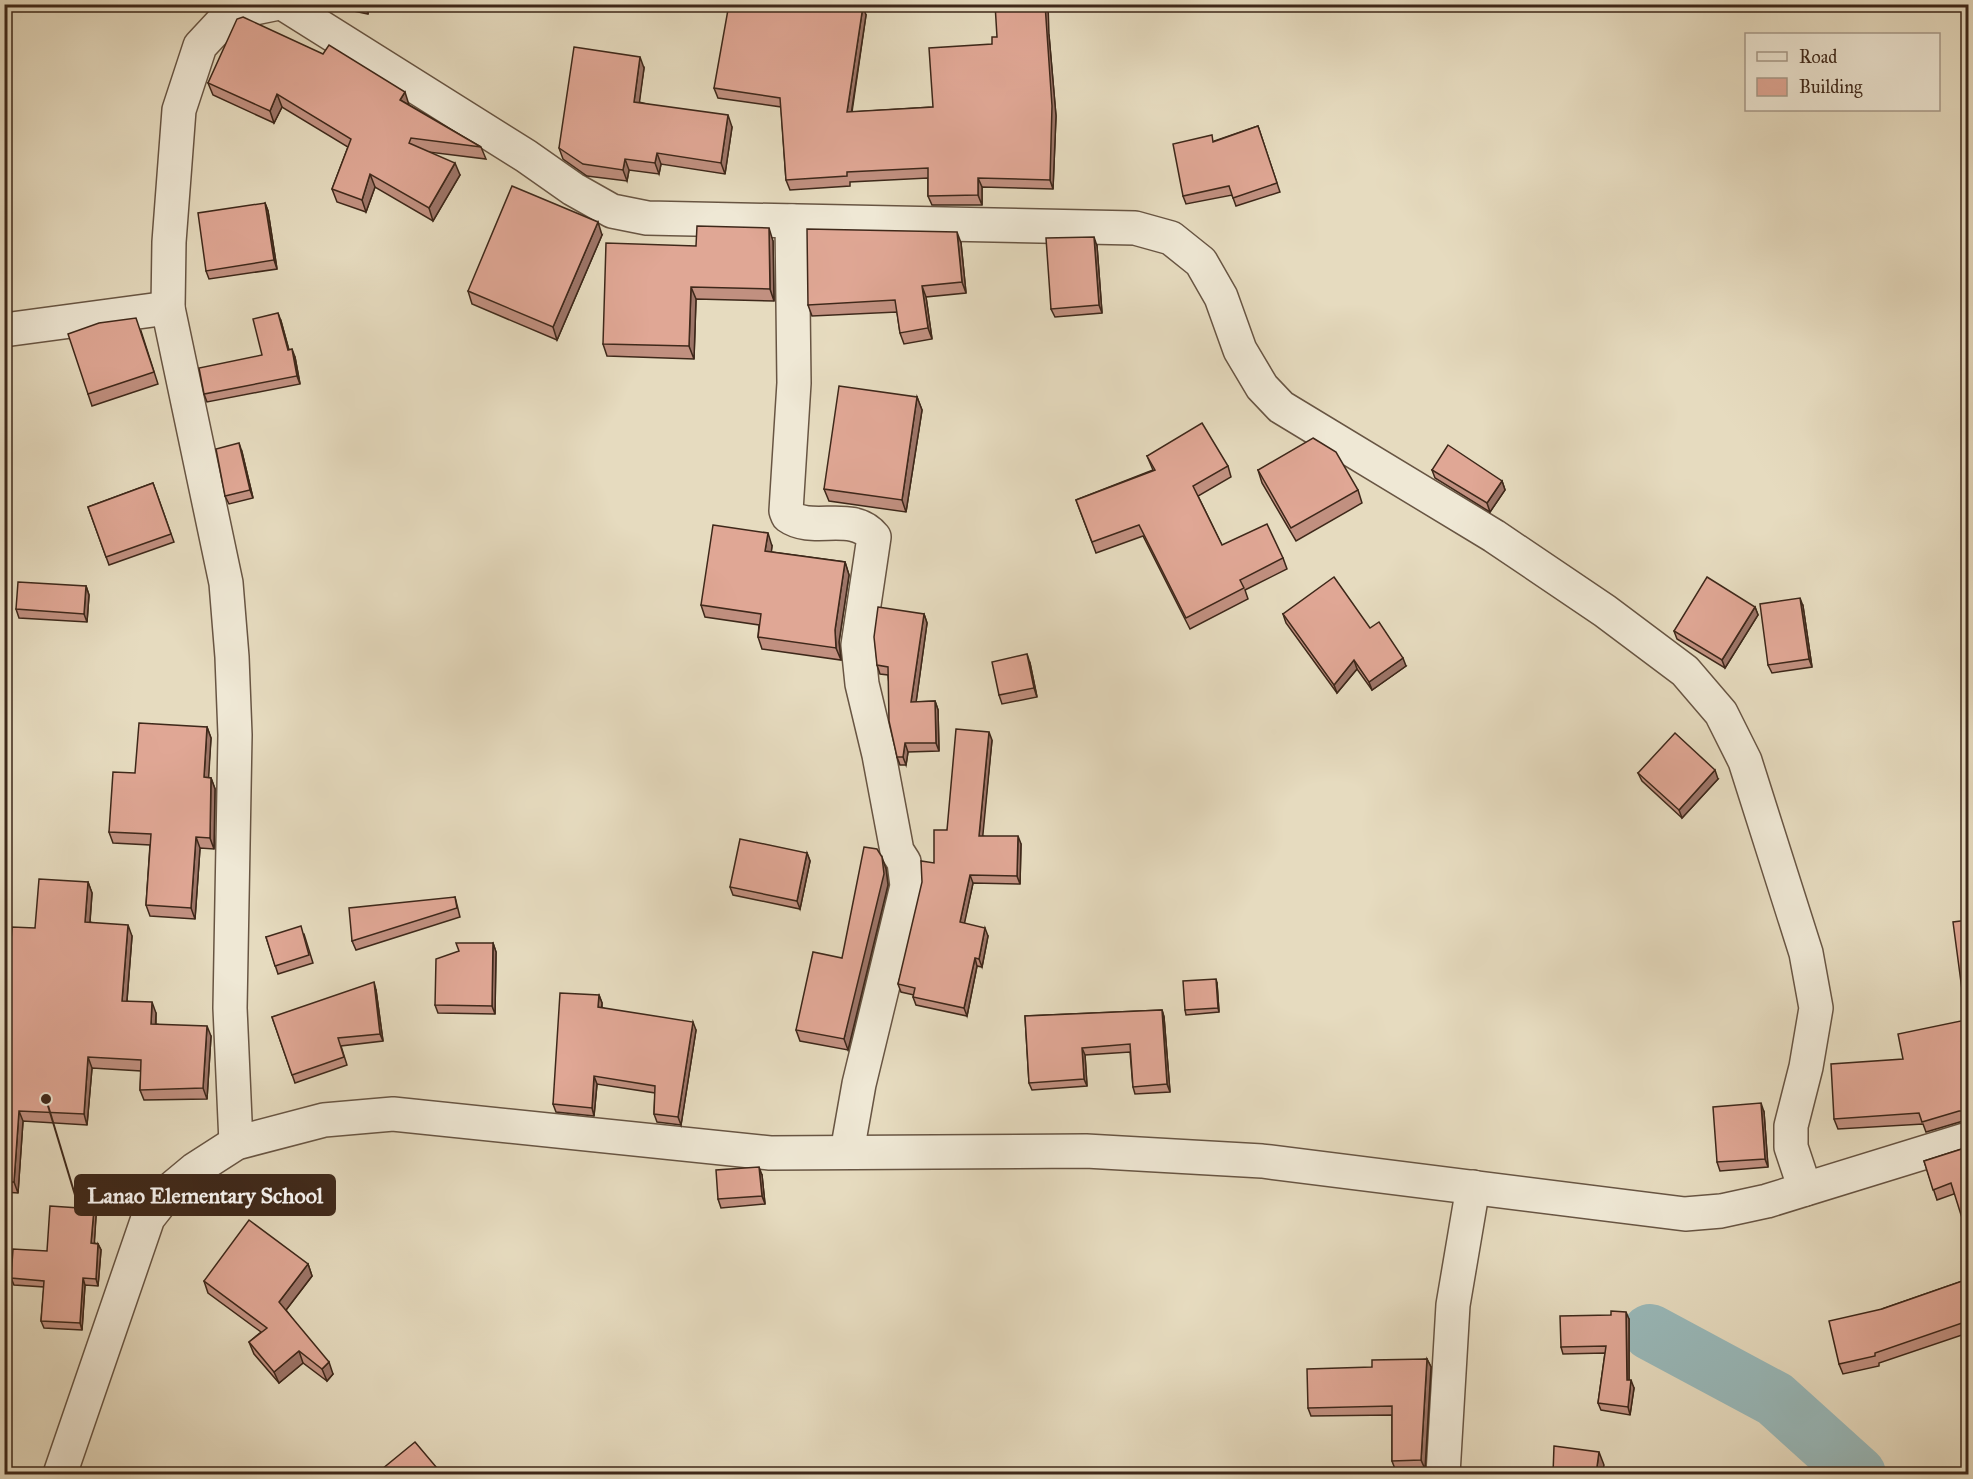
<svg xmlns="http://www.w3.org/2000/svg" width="1973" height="1479" font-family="'IM FELL Great Primer',serif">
  <rect width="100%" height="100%" fill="#e6dbbf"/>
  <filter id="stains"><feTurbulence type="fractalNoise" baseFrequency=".00333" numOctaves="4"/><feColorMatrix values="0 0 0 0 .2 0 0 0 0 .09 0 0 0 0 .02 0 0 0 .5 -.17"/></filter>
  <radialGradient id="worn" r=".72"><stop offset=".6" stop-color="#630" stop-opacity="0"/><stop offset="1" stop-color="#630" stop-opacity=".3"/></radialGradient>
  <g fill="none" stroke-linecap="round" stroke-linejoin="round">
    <path stroke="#99b9ba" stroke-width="56" d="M1650,1332l125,67 83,75"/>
    <g stroke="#685543" stroke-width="36">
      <g id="minor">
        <path d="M284,4l242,152 47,33 39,22 35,7 488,10 36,10 30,24 20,35 19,53 22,37 19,20 213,129 111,75 80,60 36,42 24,48 61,192 10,55 -10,59 -15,59v21l14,42"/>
        <path d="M792,221l2,162 -8,128 2,5c25,18 64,-6 86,21l-16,108 4,39 17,71 18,96 7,11 3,24 -48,198 -12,68"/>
        <path d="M4,330l164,-22"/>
        <path d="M236,1143l-6,-135 5,-273 -3,-78 -6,-74 -58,-275 1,-66 10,-132 21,-64 27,-29 23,-8 24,-5"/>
        <path d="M60,1474l88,-256 22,-28 24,-20 42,-27 88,-23 69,-6 377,39 316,-2 176,10 423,53 36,-3 46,-10 201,-62"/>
        <path d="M1443,1474l10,-169 20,-118"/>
      </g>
    </g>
    <use href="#minor" stroke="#efe8d5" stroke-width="33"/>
  </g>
  <g fill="#c19080" stroke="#3e281a" stroke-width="1.5">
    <path d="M321,4h48l-1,10z"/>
    <path d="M866,15l-14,97 81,-5 59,-63 57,-9 7,81 -3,73 -71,-2v18h-50l-4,-9v-18l-78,4v4l-60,4 -4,-10 -5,-73 -63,-9 -4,-10z"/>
    <path d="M644,68l-5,34 93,25 -7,47 -64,-10 -2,10 -30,-4 -2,11 -40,-5 -24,-17 -4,-11z"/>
    <path d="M208,83l201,22 72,42 5,12 -57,-7 31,23 -27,46 -58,-34 -9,25 -29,-10 -5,-13 16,-42 -66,-40 -8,16 -61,-28z"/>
    <path d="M1258,126l22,66 -44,14 -4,-11 -46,9 -3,-8 31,-55z"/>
    <path d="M265,203l3,8 9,58 -68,10 -3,-8z"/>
    <path d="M602,235l-45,105 -85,-36 -4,-13z"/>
    <path d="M773,241l1,60 -78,-2 -2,60 -87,-3 -4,-12 93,-98z"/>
    <path d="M961,243l5,50 -40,4 6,42 -28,5 -4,-11 -3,-21 -85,4 -4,-11z"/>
    <path d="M1097,246l5,67 -47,4 -4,-8z"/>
    <path d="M281,321l8,29 6,7 5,27 -93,18 -3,-8 58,-39z"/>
    <path d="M141,331l17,53 -66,22 -4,-12z"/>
    <path d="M917,397l5,13 -16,102 -77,-11 -5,-12z"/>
    <path d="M242,452l11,46 -24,6 -4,-8z"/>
    <path d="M1147,456l81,10 3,11 -33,19 24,49 61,13 4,11 -42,21 3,9 -58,30 -47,-93 -47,17 -20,-53 77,-30z"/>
    <path d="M1258,470l100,20 4,13 -66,38 -34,-58z"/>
    <path d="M1432,470l70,11 3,9 -15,22 -55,-34z"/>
    <path d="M153,483l21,59 -65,23 -21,-58z"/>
    <path d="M772,546l-1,6 74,10 4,13 -10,67 2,18 -79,-11 -4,-12 1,-12 -54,-8 -4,-12z"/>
    <path d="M86,586l3,9 -2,27 -68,-4 -3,-9z"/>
    <path d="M1803,606l9,61 -40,6 -4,-8z"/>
    <path d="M1755,607l3,8 -33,53 -48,-29 -3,-8z"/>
    <path d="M924,614l3,9 -11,79 19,-1 3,9 1,41 -31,1 -2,13h-6l-3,-8 -9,-82 -8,-1 -3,-9z"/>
    <path d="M1283,614l123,52 -34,24 -15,-21 -20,24 -51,-70z"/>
    <path d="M1030,663l7,34 -35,7 -3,-9z"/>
    <path d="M207,727l4,11 -3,40h3l4,11 -1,60 -14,-1 -5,71 -45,-3 -4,-11 4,-60 -37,-2 -4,-11 26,-59z"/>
    <path d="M992,740l-10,96 39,8 -1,40 -47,-1 -9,40 24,13 -6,31 -5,-1 -10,50 -51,-11 -3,-8 1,-2 -13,-3 -3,-8 36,-121 13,-33z"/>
    <path d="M1638,773l80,6 -36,39 -40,-37z"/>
    <path d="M807,853l3,8 -10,48 -67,-14 -3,-8z"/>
    <path d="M886,869l2,16 -40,165 -48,-9 -4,-11 46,-72z"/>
    <path d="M88,882l4,11 -2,29 42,14 -5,65 29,12v11l55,12 -4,63 -63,1 -4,-10 1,-19 -49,-3 -5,57 -64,-4 -5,72 -14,-1v-222h5l26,-42z"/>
    <path d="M455,897l5,20 -104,33 -4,-9z"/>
    <path d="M1968,920v201h-5l-37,11 -3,-8 -85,5 -4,-10 69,-60 63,-39z"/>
    <path d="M304,934l9,29 -35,11 -12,-37z"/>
    <path d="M493,943l3,9 -1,62 -57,-1 -3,-8z"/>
    <path d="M1217,983l2,29 -33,3 -1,-5z"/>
    <path d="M376,990l7,51 -42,5 6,19 -52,18 -23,-66z"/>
    <path d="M599,995l3,8v5l94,22 -15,95 -24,-3 -3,-8 1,-21 -58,-9 -3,32 -38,-4 -3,-8z"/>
    <path d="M1162,1010l2,7 6,75 -35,2 -2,-7 -3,-35 -45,3 2,31 -55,4 -3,-7 -4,-67z"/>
    <path d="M1764,1112l4,55 -48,4 -3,-9z"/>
    <path d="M1968,1147l-14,47 -17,6 -13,-39z"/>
    <path d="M762,1175l3,29 -44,4 -3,-9z"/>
    <path d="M94,1209l2,7 -2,27 4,1 3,6 -3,36 -13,-1 -3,45 -38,-2 -3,-7 3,-34 -30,-2 -3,-7 36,-27z"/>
    <path d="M308,1264l4,12 -26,34 47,64 -6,7 -24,-18 -24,20 -25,-29 -5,-12 12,-10 -53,-39 -4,-12z"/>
    <path d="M1968,1279v54l-89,30v3l-36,8 -4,-10 43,-55z"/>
    <path d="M1611,1315l18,4v61l5,8 -4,27 -29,-5 -3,-7 7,-50 -42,1 -2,-7z"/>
    <path d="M1427,1359l4,8 -6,102h-30l-3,-8v-46l-81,1 -3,-8 64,-41z"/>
  </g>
  <g fill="#9d7568" stroke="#3e281a" stroke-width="1.5">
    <path d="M365,4h4l-1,10z"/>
    <path d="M1045,4h3l1,31 7,81 -3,73 -3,-9z"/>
    <path d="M863,6l3,9 -16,106 -3,-9z"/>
    <path d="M640,57l4,11 -6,45 -4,-11z"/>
    <path d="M405,92l4,13 -9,-5z"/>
    <path d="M277,94l5,13 -8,16 -4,-12z"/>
    <path d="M728,115l4,12 -7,47 -4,-11z"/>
    <path d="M657,153l4,11 -2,10 -4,-11z"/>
    <path d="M625,159l4,11 -2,11 -4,-11z"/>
    <path d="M455,163l5,12 -27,46 -4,-13z"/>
    <path d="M370,174l5,13 -9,25 -4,-12z"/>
    <path d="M978,178l4,9v18l-4,-10z"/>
    <path d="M265,203l3,8 9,58 -3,-9z"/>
    <path d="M598,222l4,13 -45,105 -4,-13z"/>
    <path d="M769,228l4,13 1,60 -4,-12z"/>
    <path d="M957,232l4,11 5,50 -4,-11z"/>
    <path d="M1094,237l3,9 5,67 -3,-8z"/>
    <path d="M922,286l4,11 6,42 -4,-11z"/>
    <path d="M691,287l5,12 -2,60 -5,-13z"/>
    <path d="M278,313l3,8 10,37 -3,-8z"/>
    <path d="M292,349l3,8 5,27 -3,-8z"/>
    <path d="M917,397l5,13 -16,102 -4,-12z"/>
    <path d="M239,443l3,9 11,46 -3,-8z"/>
    <path d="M1502,481l3,9 -15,22 -3,-9z"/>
    <path d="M768,533l4,13 -2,17 -5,-12z"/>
    <path d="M845,562l4,13 -10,67 2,18 -5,-12 -1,-18z"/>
    <path d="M86,586l3,9 -2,27 -3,-8z"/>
    <path d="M1800,598l3,8 9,61 -3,-8z"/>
    <path d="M1755,607l3,8 -33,53 -3,-8z"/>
    <path d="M924,614l3,9 -12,87 -4,-8z"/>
    <path d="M1027,654l3,9 7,34 -3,-9z"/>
    <path d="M1403,658l3,8 -34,24 -3,-8z"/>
    <path d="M1354,660l3,9 -20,24 -3,-8z"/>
    <path d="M935,701l3,9 1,41 -3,-8z"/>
    <path d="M207,727l4,11 -3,50 -4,-11z"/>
    <path d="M989,732l3,8 -10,104 -3,-8z"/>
    <path d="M905,743l3,9 -2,13 -3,-8z"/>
    <path d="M1715,770l3,9 -36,39 -3,-8z"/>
    <path d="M211,778l4,11 -1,60 -4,-11z"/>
    <path d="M1018,836l3,8 -1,40 -3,-8z"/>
    <path d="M196,837l4,11 -5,71 -4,-11z"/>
    <path d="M807,853l3,8 -10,48 -3,-8z"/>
    <path d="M882,857l4,12 2,16 -40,165 -4,-11z"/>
    <path d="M970,875l3,8 -10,47 -3,-8z"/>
    <path d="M88,882l4,11 -3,40 -4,-11z"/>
    <path d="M128,925l4,11 -6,75 -4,-10z"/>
    <path d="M985,928l3,8 -6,31 -3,-8z"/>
    <path d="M493,943l3,9 -1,62 -3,-8z"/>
    <path d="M975,958l2,8 -10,50 -3,-8z"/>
    <path d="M1216,979l1,4 2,29 -1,-4z"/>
    <path d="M374,982l2,8 7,51 -3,-7z"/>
    <path d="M599,995l3,8 -1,12 -3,-8z"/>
    <path d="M152,1002l4,11 -1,22 -4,-11z"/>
    <path d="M1162,1010l2,7 6,75 -3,-8z"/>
    <path d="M693,1022l3,8 -15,95 -3,-8z"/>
    <path d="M207,1026l4,10 -4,63 -4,-11z"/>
    <path d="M1082,1048l3,7 2,31 -3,-7z"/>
    <path d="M88,1057l4,11 -5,57 -3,-11z"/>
    <path d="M594,1076l3,8 -3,32 -2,-8z"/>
    <path d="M1761,1103l3,9 4,55 -3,-8z"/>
    <path d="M19,1111l4,10 -5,72 -4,-11z"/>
    <path d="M759,1167l3,8 3,29 -3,-8z"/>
    <path d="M94,1209l2,7 -2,34 -3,-7z"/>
    <path d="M98,1244l3,6 -3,36 -2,-7z"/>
    <path d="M308,1264l4,12 -29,38 -4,-12z"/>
    <path d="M83,1278l2,7 -3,45 -2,-7z"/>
    <path d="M1626,1312l3,7v68l-2,-7z"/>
    <path d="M299,1351l4,12 -24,20 -5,-11z"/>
    <path d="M1427,1359l4,8 -6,102 -4,-9z"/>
    <path d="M329,1362l4,12 -6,7 -5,-12z"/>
    <path d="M1631,1380l3,8 -4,27 -2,-8z"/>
    <path d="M1599,1452l5,13 -2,9h-6z"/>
  </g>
  <g fill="#e0a795" stroke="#3e281a" stroke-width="1.5">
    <path d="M729,4h126l8,2 -16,106 86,-5 -4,-59 63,-4v-7h5l-2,-33h50l7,102 -2,74 -72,-2v17l-50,1v-28l-81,4v4l-61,4 -6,-82 -66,-10z"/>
    <path d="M243,17l80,37 6,-9 76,47 -5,8 81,47 -70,-9 -2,5 46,20 -26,45 -59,-34 -8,26 -30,-11 19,-50 -74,-45 -7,17 -62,-28 29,-64z"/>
    <path d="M574,47l66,10 -6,45 94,13 -7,48 -64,-10 -2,10 -30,-4 -2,11 -40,-6 -24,-16z"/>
    <path d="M1258,126l19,57 -44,15 -4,-12 -46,10 -10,-52 39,-9 1,7z"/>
    <path d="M512,186l86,36 -45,105 -85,-36z"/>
    <path d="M265,203l9,57 -68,11 -8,-58z"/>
    <path d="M697,226l72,2 1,61 -79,-2 -2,59 -86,-2 3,-101 90,3z"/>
    <path d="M807,229l150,3 5,50 -40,4 6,42 -28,5 -5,-33 -87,5z"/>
    <path d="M1094,237l5,68 -48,4 -5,-71z"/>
    <path d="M278,313l10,37 4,-1 5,27 -93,18 -5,-26 63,-13 -9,-36z"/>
    <path d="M136,318l18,54 -66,22 -20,-60 31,-11z"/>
    <path d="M839,386l78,11 -15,103 -78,-11z"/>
    <path d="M1202,423l26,43 -35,20 29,59 45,-21 16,34 -43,22 4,8 -58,30 -47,-93 -47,17 -16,-42 79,-30 -8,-14z"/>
    <path d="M1313,438l23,14 22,38 -67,38 -33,-58z"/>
    <path d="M239,443l11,47 -25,6 -9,-47z"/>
    <path d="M1448,445l54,36 -15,22 -55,-33z"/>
    <path d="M153,483l18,51 -65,23 -18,-50z"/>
    <path d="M713,525l55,8 -3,18 80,11 -10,68 1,18 -78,-11 3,-23 -60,-9z"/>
    <path d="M1334,577l36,51 9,-6 24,36 -34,24 -15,-22 -20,25 -51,-71z"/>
    <path d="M1707,577l48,30 -33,53 -48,-29z"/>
    <path d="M18,582l68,4 -2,28 -68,-5z"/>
    <path d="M1800,598l9,61 -41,6 -8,-61z"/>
    <path d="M878,607l46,7 -13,88 24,-1 1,42h-31l-2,14h-6l-8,-36 -1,-54 -11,-2 -3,-28z"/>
    <path d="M1027,654l7,34 -35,7 -7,-33z"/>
    <path d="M139,723l68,4 -3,50 7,1 -1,60 -14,-1 -5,71 -45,-3 5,-71 -42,-2 4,-60 22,1z"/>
    <path d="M956,729l33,3 -10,104h39l-1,40 -47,-1 -10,47 25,6 -6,31 -4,-1 -11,50 -51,-11 2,-9 -17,-4 24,-102 -1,-21 13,2v-33h13z"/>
    <path d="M1675,733l40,37 -36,40 -41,-37z"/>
    <path d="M740,839l67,14 -10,48 -67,-14z"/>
    <path d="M864,847l13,2 5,8 2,17 -40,165 -48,-9 17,-78 29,6z"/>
    <path d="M39,879l49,3 -3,40 43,3 -6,76 30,1 -1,22 56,2 -4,62 -63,2 1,-30 -53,-3 -4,57 -65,-3 -5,71h-10v-212h5l3,-43 23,1z"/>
    <path d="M455,897l2,11 -105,33 -3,-33z"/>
    <path d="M1968,920v191h-9l-37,11 -3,-9 -85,6 -3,-55 72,-5 -5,-25 68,-14 -13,-98z"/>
    <path d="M301,926l8,29 -34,11 -9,-29z"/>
    <path d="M456,943h37l-1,63 -57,-1 1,-46 23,-8z"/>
    <path d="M1216,979l2,29 -33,2 -2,-29z"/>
    <path d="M374,982l6,52 -42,4 6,19 -52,18 -20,-58z"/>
    <path d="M560,993l39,2 -1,12 95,15 -15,95 -24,-3 1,-28 -61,-10 -2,32 -39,-4z"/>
    <path d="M1162,1010l5,74 -34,3 -3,-43 -48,4 2,31 -55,4 -4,-67z"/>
    <path d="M1761,1103l4,56 -48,3 -4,-55z"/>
    <path d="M1968,1147v90l-17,-54 -18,7 -9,-29z"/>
    <path d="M759,1167l3,29 -44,3 -2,-29z"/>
    <path d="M50,1206l44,3 -3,34 7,1 -2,35 -13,-1 -3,45 -39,-2 3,-40 -33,-3 2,-29 34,2z"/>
    <path d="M249,1220l59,44 -29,38 50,60 -7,7 -23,-18 -25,21 -25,-30 18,-14 -63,-47z"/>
    <path d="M1968,1279v42l-93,32v3l-36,8 -10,-43 53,-12z"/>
    <path d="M1611,1311l15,1 1,68h4l-3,27 -30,-4 8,-57 -45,1 -1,-31 51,-1z"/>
    <path d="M1427,1359l-6,101 -29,1v-55l-84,2 -1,-39 65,-2v-7z"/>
    <path d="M415,1442l27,32h-66z"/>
    <path d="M1554,1446l45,6 -3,22h-43z"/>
  </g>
  <path fill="none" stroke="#3e281a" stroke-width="2" d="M46 1099L75 1195"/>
  <circle fill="#3e281a" stroke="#efe8d5" stroke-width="2" cx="46" cy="1099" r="6"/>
  <rect fill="#3e281a" stroke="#3e281a" stroke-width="2" x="75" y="1175" width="260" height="40" rx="6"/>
  <g font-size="22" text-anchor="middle" font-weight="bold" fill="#fff">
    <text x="205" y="1203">Lanao Elementary School</text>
  </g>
  <rect width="1973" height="1479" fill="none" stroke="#e6dbbf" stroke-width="24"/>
  <rect x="6" y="6" width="1961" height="1467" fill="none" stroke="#3e281a" stroke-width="3"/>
  <rect x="12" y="12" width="1949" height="1455" fill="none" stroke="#3e281a" stroke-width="1.5"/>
  <rect x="1745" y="33" width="195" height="78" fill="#efe8d5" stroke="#a89b8a" stroke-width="1.5"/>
  <rect x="1757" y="52" width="30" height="9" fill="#efe8d5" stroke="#a89b8a" stroke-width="1.5"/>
  <text x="1799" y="63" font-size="18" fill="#3e281a">Road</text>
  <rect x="1757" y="78" width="30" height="18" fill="#e0a795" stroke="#a89b8a" stroke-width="1.5"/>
  <text x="1799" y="93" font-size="18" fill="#3e281a">Building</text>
  <rect width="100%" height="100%" filter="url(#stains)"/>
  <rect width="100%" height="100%" fill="url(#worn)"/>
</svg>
